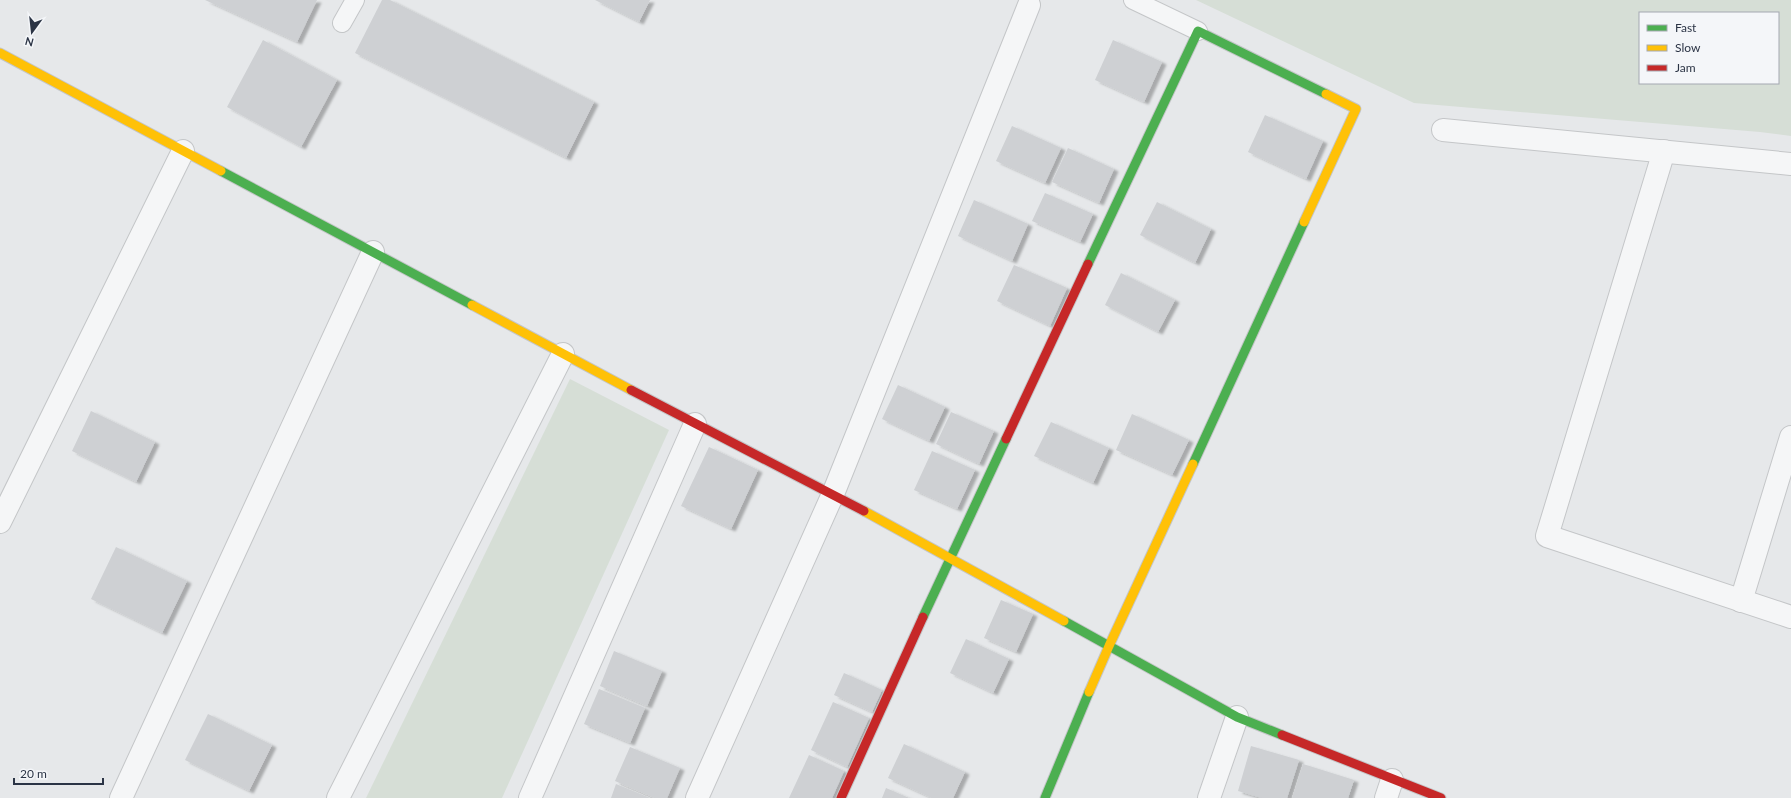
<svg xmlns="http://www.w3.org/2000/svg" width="1791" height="798" font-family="Lato,sans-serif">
  <defs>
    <filter id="shadow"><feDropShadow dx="4.5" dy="2.5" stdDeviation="1" flood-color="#0004"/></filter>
  </defs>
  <rect width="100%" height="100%" fill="#e6e8ea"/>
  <g fill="#d6ded6" fill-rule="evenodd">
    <path d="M1196,0h595v136l-31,-4 -346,-29zM1640,13h138v70h-138z"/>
    <path d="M570,379l99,51 -167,368h-136z"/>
  </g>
  <g fill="#ced0d3" filter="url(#shadow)">
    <path d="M205,0h112l-20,42z"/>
    <path d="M382,0h8l204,102 -28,56 -211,-105z"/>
    <path d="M595,0h55l-11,22z"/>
    <path d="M263,40l74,40 -36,67 -74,-40z"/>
    <path d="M1113,40l49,22 -18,40 -49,-22z"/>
    <path d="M1265,115l58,26 -17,38 -58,-27z"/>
    <path d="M1012,126l49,22 -16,35 -49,-22z"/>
    <path d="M1068,148l46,21 -15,34 -47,-21z"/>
    <path d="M1045,193l48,21 -13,28 -48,-21z"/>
    <path d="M974,200l54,24 -16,37 -54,-25z"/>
    <path d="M1157,202l54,27 -16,34 -55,-28z"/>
    <path d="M1014,265l53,23 -17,38 -53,-25z"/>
    <path d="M1121,273l54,27 -17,32 -53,-27z"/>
    <path d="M898,385l47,22 -16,34 -47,-22z"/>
    <path d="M91,411l64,31 -19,40 -64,-31z"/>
    <path d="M951,412l43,19 -15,33 -43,-20z"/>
    <path d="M1132,414l57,26 -17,35 -56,-25z"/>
    <path d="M1051,422l58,26 -16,35 -59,-27z"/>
    <path d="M709,447l49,23 -27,59 -50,-23z"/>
    <path d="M932,451l43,19 -18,39 -43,-19z"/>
    <path d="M116,547l71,34 -25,52 -71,-34z"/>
    <path d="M1001,600l32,14 -17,38 -32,-14z"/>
    <path d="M966,639l43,20 -16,34 -43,-20z"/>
    <path d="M614,651l48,20 -15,35 -47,-20z"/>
    <path d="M844,673l38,17 -10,22 -38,-17z"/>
    <path d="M599,689l46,19 -15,35 -46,-19z"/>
    <path d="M833,702l36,16 -22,49 -36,-17z"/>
    <path d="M208,714l64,31 -23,46 -64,-31z"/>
    <path d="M904,744l61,28 -12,26h-21l-44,-20z"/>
    <path d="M1251,746l48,14 -12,38h-25l-24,-7z"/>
    <path d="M630,747l50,21 -13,30h-12l-40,-17z"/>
    <path d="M809,755l35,16 -12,27h-43z"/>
    <path d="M1303,764l51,16 -6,18h-56z"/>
    <path d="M616,784l34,14h-39z"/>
    <path d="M886,788l23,10h-27z"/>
  </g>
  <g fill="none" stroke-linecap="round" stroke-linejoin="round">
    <g stroke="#c4c6c8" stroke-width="20">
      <g id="lane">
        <path d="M1133,0l65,31"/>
        <path d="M342,23l13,-23"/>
      </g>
    </g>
    <g stroke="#c4c6c8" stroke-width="24">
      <g id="street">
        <path d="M1443,130l348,34"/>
        <path d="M1664,151l-117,385 244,81"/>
        <path d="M0,522l183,-371"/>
        <path d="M1741,601l50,-164"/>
        <path d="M121,798l252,-546"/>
        <path d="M338,798l225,-444"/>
        <path d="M530,798l165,-374"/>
        <path d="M697,798l136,-304 196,-489"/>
        <path d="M1209,798l28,-81"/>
        <path d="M1386,798l6,-18"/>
      </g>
    </g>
    <g stroke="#c4c6c8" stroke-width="11">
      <g id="fast">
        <path d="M221,171l251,134"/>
        <path d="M1088,264l110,-233 128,63"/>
        <path d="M1193,464l111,-242"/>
        <path d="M923,617l83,-178"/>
        <path d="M1064,621l173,96 45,18"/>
        <path d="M1045,798l44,-106"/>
      </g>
    </g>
    <g stroke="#c4c6c8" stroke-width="11">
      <g id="slow">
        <path d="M0,53l221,118"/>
        <path d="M1304,222l52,-113 -30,-15"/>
        <path d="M472,305l159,85"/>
        <path d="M864,511l200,110"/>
        <path d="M1089,692l20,-46 84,-182"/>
      </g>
    </g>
    <g stroke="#c4c6c8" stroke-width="11">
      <g id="jam">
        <path d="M631,390l233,121"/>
        <path d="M1006,439l82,-175"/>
        <path d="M1282,735l159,63"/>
        <path d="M841,798l82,-181"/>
      </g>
    </g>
    <use href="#lane" stroke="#f5f6f7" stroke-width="18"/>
    <use href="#street" stroke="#f5f6f7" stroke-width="22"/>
    <use href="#fast" stroke="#4caf50" stroke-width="9"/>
    <use href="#slow" stroke="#ffc107" stroke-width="9"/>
    <use href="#jam" stroke="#c62828" stroke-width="9"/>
  </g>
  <rect x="1639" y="12" width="140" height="72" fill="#f4f6f9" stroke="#a4a8b1"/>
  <rect x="1647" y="25" width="20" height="6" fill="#4caf50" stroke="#a4a8b1"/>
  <text x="1675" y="32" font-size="12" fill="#2b3445">Fast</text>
  <rect x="1647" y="45" width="20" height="6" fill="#ffc107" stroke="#a4a8b1"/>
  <text x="1675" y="52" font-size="12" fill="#2b3445">Slow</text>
  <rect x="1647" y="65" width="20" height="6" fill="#c62828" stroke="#a4a8b1"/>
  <text x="1675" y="72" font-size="12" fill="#2b3445">Jam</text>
  <g transform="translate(32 32) rotate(195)" stroke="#f4f6f9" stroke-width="3" paint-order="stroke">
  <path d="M0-3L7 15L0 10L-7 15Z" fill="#2b3445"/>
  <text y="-6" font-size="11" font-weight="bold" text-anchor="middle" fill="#2b3445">N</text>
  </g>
  <path d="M14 778v6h89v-6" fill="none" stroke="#2b3445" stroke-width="2"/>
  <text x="20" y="778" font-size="12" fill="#2b3445" stroke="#f4f6f9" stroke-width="3" paint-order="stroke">20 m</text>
</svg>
